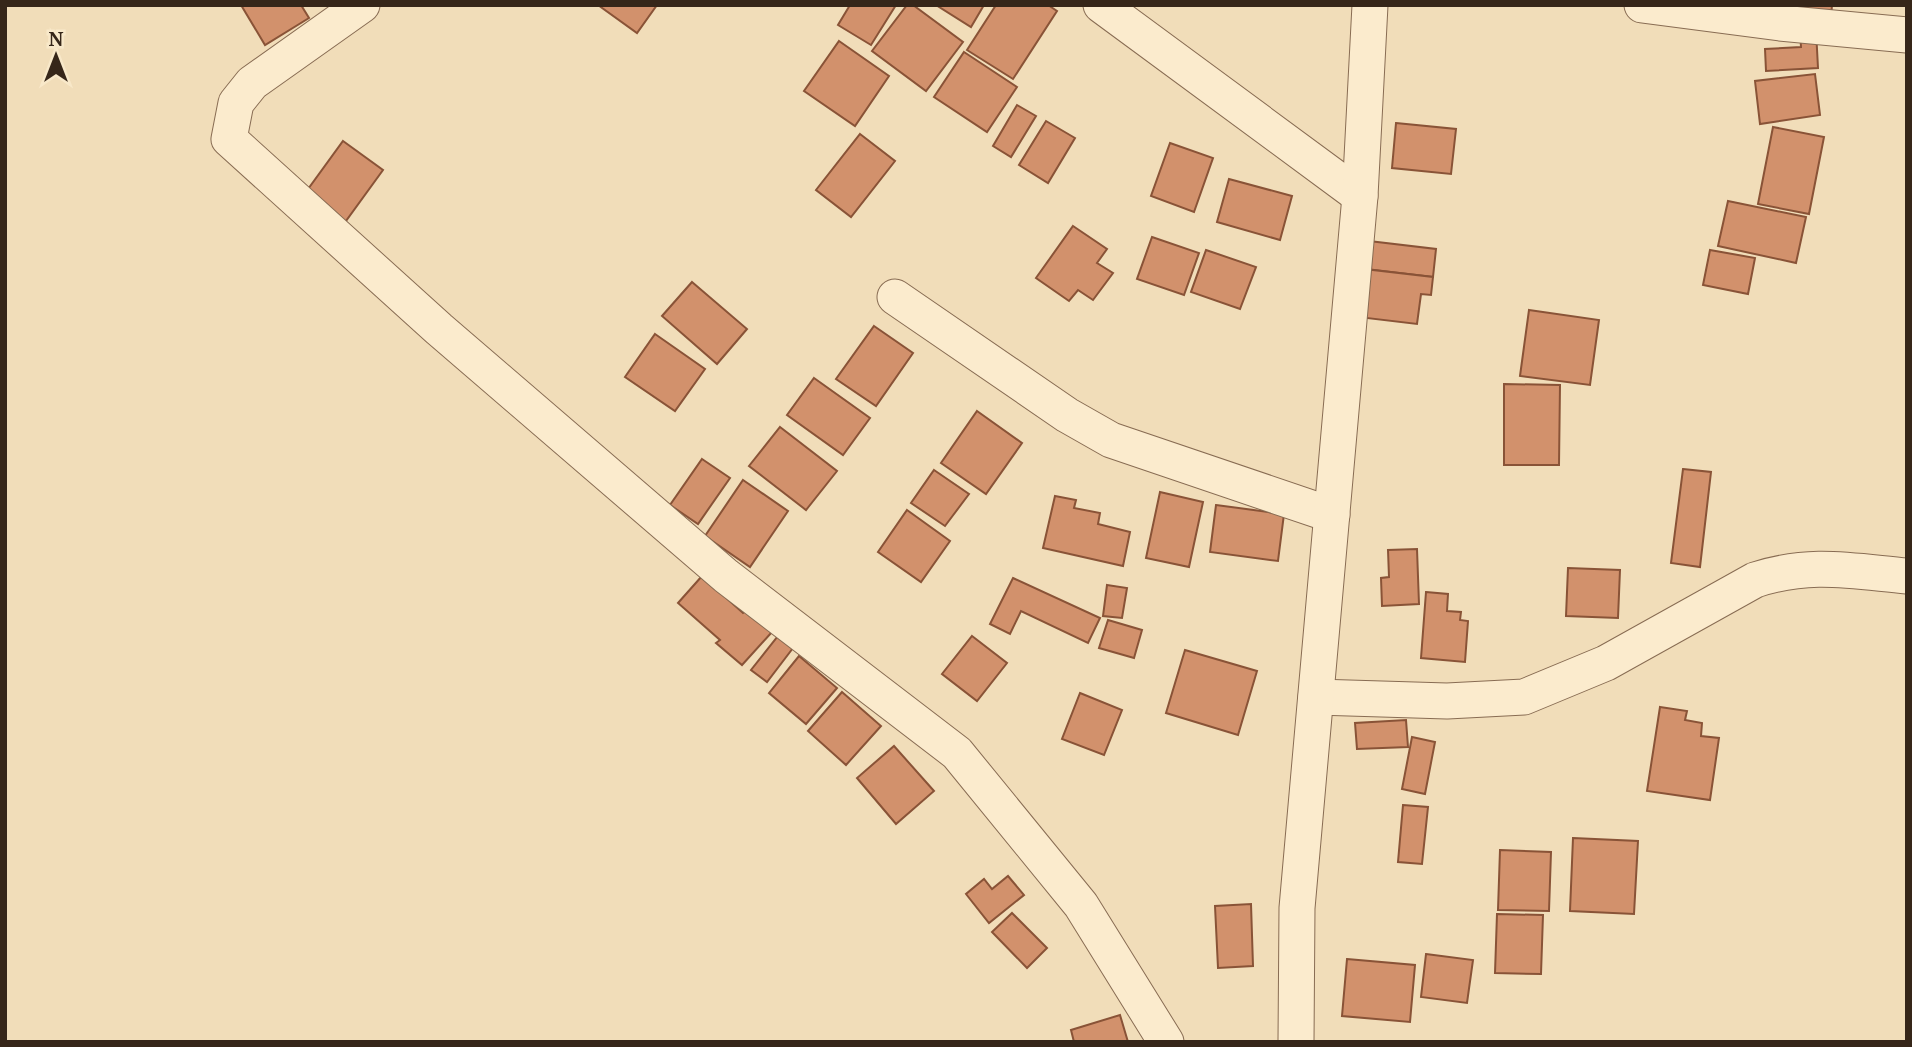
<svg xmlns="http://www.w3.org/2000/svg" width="1912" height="1047" font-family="'Noto Serif',serif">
  <rect width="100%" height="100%" fill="#f1ddb9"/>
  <g fill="#d2916c" stroke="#895337" stroke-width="2">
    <path d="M241,5h60l8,13 -44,27z"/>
    <path d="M598,5h59l-20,28z"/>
    <path d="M850,5h46l-25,40 -33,-20z"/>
    <path d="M907,5h6l50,37 -37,49 -54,-40z"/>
    <path d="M936,5h48l-13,22z"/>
    <path d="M996,5h52l9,6 -44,68 -46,-29z"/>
    <path d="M1783,5h49l-1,13 -49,-2z"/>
    <path d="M1816,30l2,38 -52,3 -1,-22 36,-2 -1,-16z"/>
    <path d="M839,41l50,35 -34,50 -51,-35z"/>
    <path d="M964,52l53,35 -30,45 -53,-35z"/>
    <path d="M1815,74l5,41 -60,9 -5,-43z"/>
    <path d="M1017,105l19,11 -25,41 -18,-11z"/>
    <path d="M1046,121l29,17 -27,45 -29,-18z"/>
    <path d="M1396,123l60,6 -5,45 -59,-6z"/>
    <path d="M1773,127l51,10 -15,77 -51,-10z"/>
    <path d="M860,134l35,27 -44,56 -35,-27z"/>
    <path d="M343,141l40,29 -40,55 -40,-29z"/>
    <path d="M1170,143l43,15 -19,54 -43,-16z"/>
    <path d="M1229,179l63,17 -12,44 -63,-18z"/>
    <path d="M1728,201l78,16 -10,46 -78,-17z"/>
    <path d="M1073,226l34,23 -10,14 16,10 -20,27 -15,-10 -9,11 -33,-23z"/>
    <path d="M1152,237l47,16 -15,42 -47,-16z"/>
    <path d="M1369,241l67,8 -3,28 -67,-8z"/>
    <path d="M1206,250l50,17 -16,42 -49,-17z"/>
    <path d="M1710,250l45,8 -7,36 -45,-9z"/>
    <path d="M1364,269l69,8 -2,18 -10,-1 -4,30 -59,-7z"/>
    <path d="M692,282l55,47 -30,35 -55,-48z"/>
    <path d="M1529,310l70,10 -9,65 -70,-9z"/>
    <path d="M874,326l39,27 -37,53 -40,-27z"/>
    <path d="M655,334l50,35 -30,42 -50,-34z"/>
    <path d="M814,378l56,40 -27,37 -56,-40z"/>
    <path d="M1504,384l56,1 -1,80h-55z"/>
    <path d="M977,411l45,32 -36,51 -45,-31z"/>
    <path d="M780,427l57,44 -31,39 -57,-44z"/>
    <path d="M702,459l28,19 -32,46 -28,-19z"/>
    <path d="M1683,469l28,3 -11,95 -29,-4z"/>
    <path d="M934,470l35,24 -24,32 -34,-23z"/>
    <path d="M743,480l45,31 -38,56 -45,-31z"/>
    <path d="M1160,492l43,10 -14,65 -43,-9z"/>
    <path d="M1055,496l21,4 -2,8 26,5 -2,11 32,8 -7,34 -80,-18z"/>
    <path d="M1216,505l68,9 -6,47 -68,-9z"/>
    <path d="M907,510l43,31 -29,41 -43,-30z"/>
    <path d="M1417,549l2,55 -37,2 -1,-28 8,-1 -1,-27z"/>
    <path d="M1568,568l52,2 -2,48 -52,-2z"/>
    <path d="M702,576l41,37 5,-4 24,23 -30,33 -26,-22 4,-3 -42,-37z"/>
    <path d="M1013,578l87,40 -12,25 -67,-32 -11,23 -20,-10z"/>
    <path d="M1107,585l20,3 -5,30 -19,-2z"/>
    <path d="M1426,592l22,2 -1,17 14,1 -1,8 8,1 -3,41 -44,-4z"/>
    <path d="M1108,620l34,10 -8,28 -35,-10z"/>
    <path d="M778,636l15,12 -26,34 -16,-12z"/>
    <path d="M972,636l35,27 -30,38 -35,-27z"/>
    <path d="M1185,650l72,21 -19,64 -72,-22z"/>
    <path d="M799,656l38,32 -31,36 -37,-31z"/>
    <path d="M842,692l39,34 -35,39 -38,-34z"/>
    <path d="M1080,693l42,17 -18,45 -42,-16z"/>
    <path d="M1660,707l27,4 -2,9 17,3 -1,13 18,2 -9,62 -63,-9z"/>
    <path d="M1406,720l2,27 -51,2 -2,-26z"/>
    <path d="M1412,737l23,5 -10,52 -23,-5z"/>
    <path d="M894,746l40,45 -38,33 -39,-46z"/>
    <path d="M1403,805l25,2 -6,57 -24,-2z"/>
    <path d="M1573,838l65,3 -4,73 -64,-3z"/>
    <path d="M1500,850l51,2 -2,59 -51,-1z"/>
    <path d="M1008,876l16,19 -35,28 -23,-29 18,-15 8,10z"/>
    <path d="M1251,904l2,62 -35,2 -3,-62z"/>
    <path d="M1012,913l35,35 -20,20 -35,-36z"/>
    <path d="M1497,914l46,1 -2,59 -46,-1z"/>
    <path d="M1426,954l47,6 -6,43 -46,-6z"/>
    <path d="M1347,959l68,6 -5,57 -68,-6z"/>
    <path d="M1120,1015l8,27h-54l-3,-12z"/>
  </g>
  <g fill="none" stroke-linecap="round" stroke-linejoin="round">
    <g stroke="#886c53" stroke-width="37">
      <g id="street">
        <path d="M362,5l-110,78 -16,20 -7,36 210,190 287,247 231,177 124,152 85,137"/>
        <path d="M1101,5l259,191"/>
        <path d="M1642,5l138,18 127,12"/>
        <path d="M895,297l172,118 44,25 221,75"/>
        <path d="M1316,697l131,4 77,-4 82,-34 149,-83c55,-18 96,-9 152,-4"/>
        <path d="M1296,1042l1,-134 63,-712 10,-191"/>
      </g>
    </g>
    <use href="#street" stroke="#fbebcd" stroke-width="35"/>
  </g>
  <rect width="1912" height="1047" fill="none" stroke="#362619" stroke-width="14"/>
  <g transform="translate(56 56)" stroke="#f8e8c9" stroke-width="5" paint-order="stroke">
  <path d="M0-5L12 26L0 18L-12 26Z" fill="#362619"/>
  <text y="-10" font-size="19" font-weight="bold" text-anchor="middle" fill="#362619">N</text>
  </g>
</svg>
